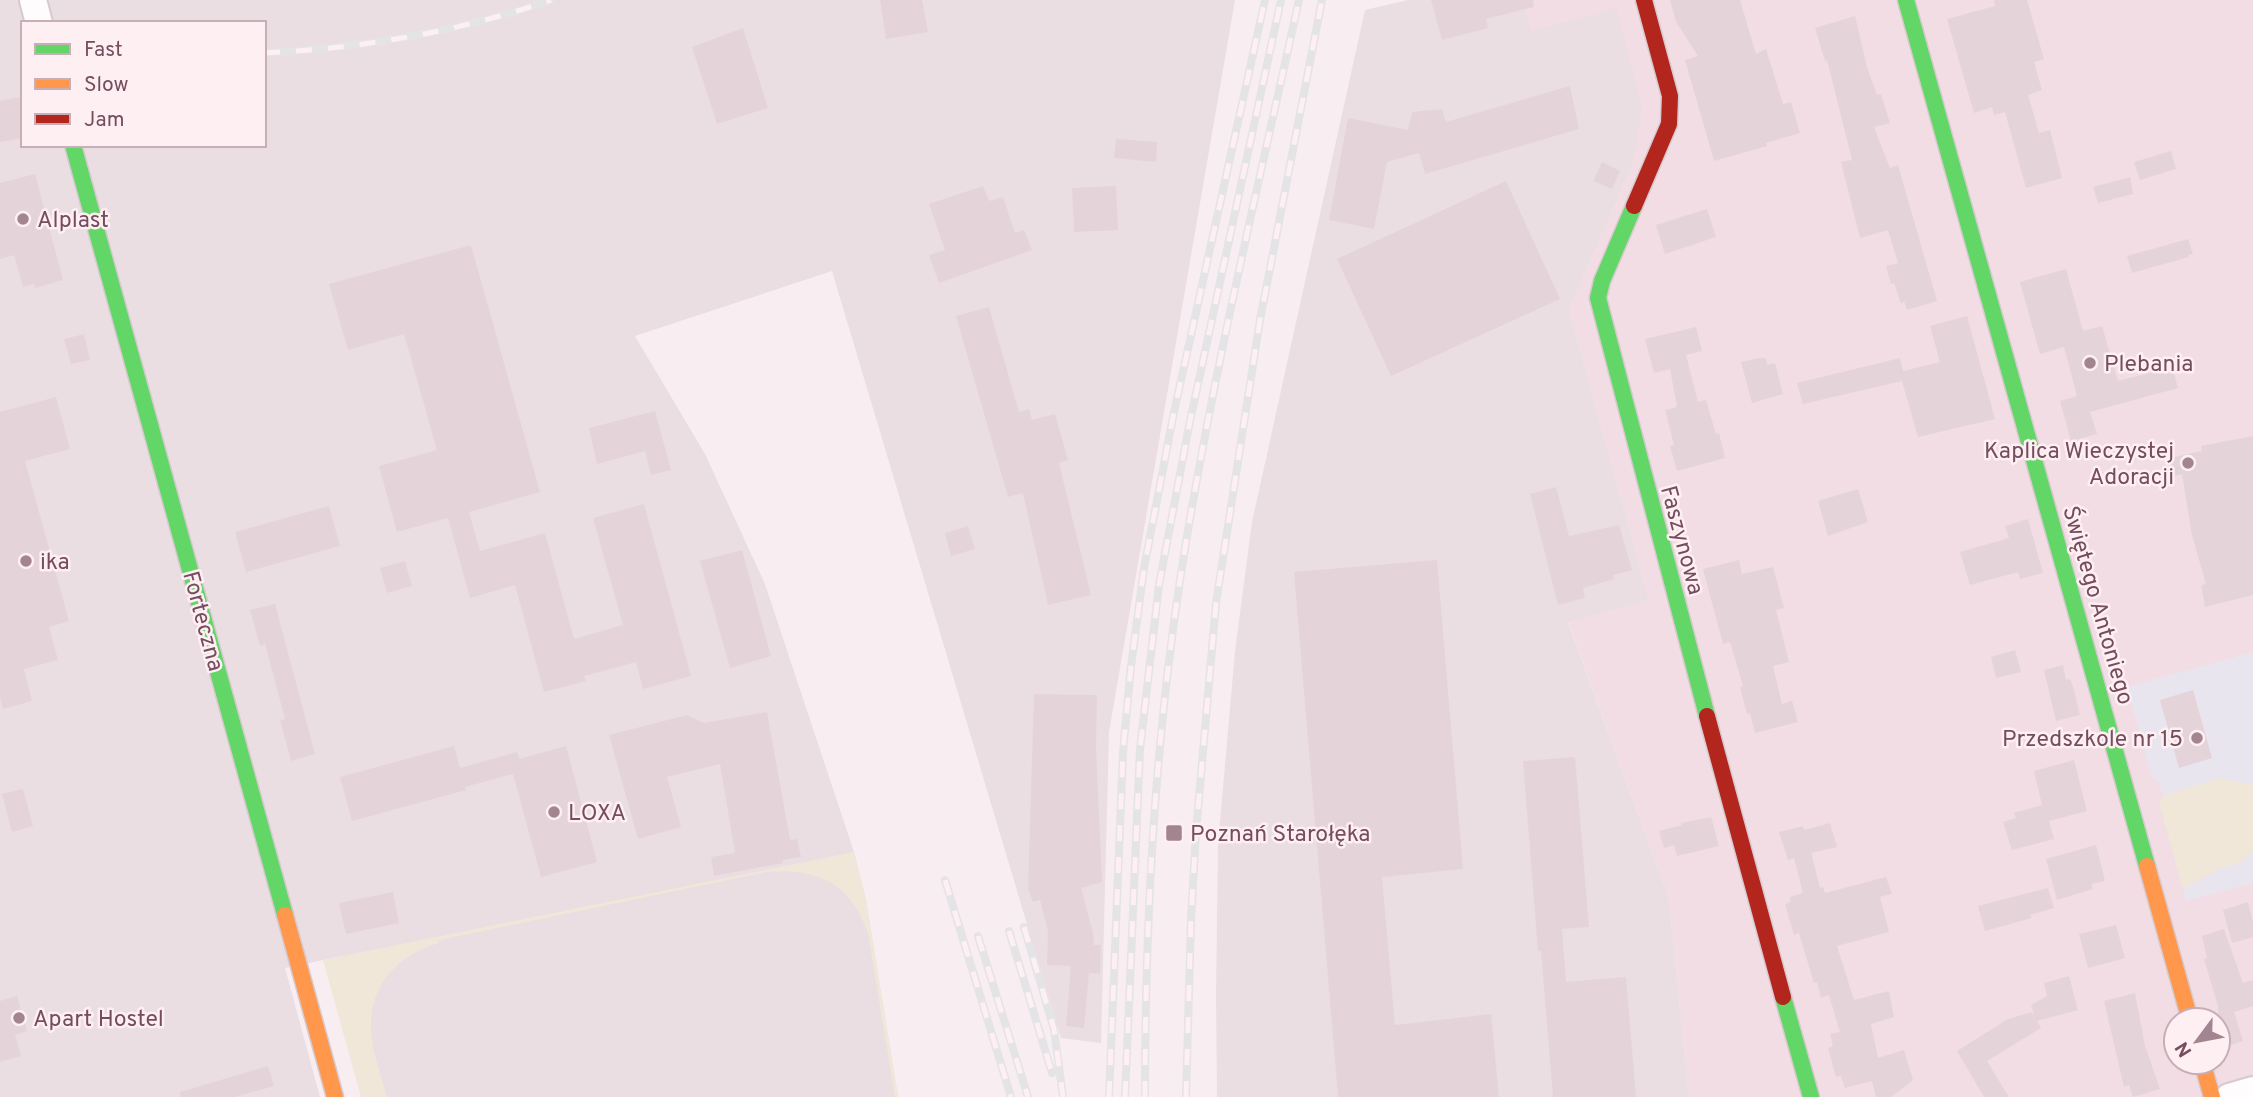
<svg xmlns="http://www.w3.org/2000/svg" width="2253" height="1097" font-family="Overpass,sans-serif">
  <rect width="100%" height="100%" fill="#f8edf0"/>
  <path fill="#f1dde3" fill-rule="evenodd" d="M1522,0h731v1097h-564l-20,-198 -101,-278 81,-21 -80,-291 64,-145 -103,-132zM2176,1020h42v42h-42z"/>
  <g fill="#eadee2" fill-rule="evenodd">
    <path d="M0,0h1235l-126,732 -8,311 -40,-5 -229,-767 -197,65 70,118 60,130 89,268 12,48 32,197h-518l-38,-141 -57,12 35,129h-320zM23,23h241v122h-241z"/>
    <path d="M1408,0h114l9,31 85,-23 26,98 -9,58 -64,145 80,291 -81,22 101,277 20,198h-472l-1,-102 2,-150 17,-194 17,-129 113,-512z"/>
  </g>
  <path fill="#e9e5ee" d="M2253,652v231l-67,18 -27,-98 4,-7 -5,-14 -6,-4 -25,-91z"/>
  <g fill="#f0e7d9">
    <path d="M2220,778l33,7v44l-2,1 2,5v16l-11,11 -21,6 -38,21 -24,-86 4,-7z"/>
    <path d="M854,852l12,48 32,197h-3l-27,-164c-17,-50 -52,-66 -102,-61l-327,68v3c-40,11 -70,42 -68,86 1,22 10,46 16,68h-26l-38,-137z"/>
  </g>
  <g fill="#e4d4da">
    <path d="M880,0h42l6,32 -42,7z"/>
    <path d="M1431,0h102l1,7 -48,12 2,9 -46,12z"/>
    <path d="M1670,0h70l16,54 10,-5 17,55 8,-2 9,31 -34,10 1,3 -53,15 -29,-101 13,-4 -22,-34z"/>
    <path d="M1994,0h33l17,59 -10,3 8,28 -14,5 11,38 11,-3 12,48 -36,10 -21,-76 -11,3 -2,-8 -18,6 -27,-94 48,-13z"/>
    <path d="M1855,16l12,51 10,28 4,-1 9,29 -16,4 16,41 8,-3 39,136 -30,9 -3,-9 -3,3 -7,-21 -3,1 -5,-18 12,-3 -10,-33 -28,8 -19,-76 11,-2 -25,-100 -2,1 -10,-33z"/>
    <path d="M743,28l25,80 -51,16 -25,-77z"/>
    <path d="M1570,86l9,43 -154,45 -6,-21 -32,9 -13,67 -45,-9 19,-102 60,12 4,-18 30,-3 4,13z"/>
    <path d="M19,97l4,14v27l-23,4v-41z"/>
    <path d="M1116,139l41,3 -1,20 -42,-4z"/>
    <path d="M2171,151l5,18 -36,11 -6,-18z"/>
    <path d="M1602,162l18,9 -8,18 -19,-8z"/>
    <path d="M35,174l28,106 -28,8 -1,-4 -11,3 -9,-32 -14,4v-76z"/>
    <path d="M2130,177l3,17 -35,9 -5,-16z"/>
    <path d="M1506,181l54,118 -169,77 -54,-117z"/>
    <path d="M983,186l6,15 14,-4 12,36 9,-3 8,20 -93,33 -10,-28 16,-5 -16,-46z"/>
    <path d="M1116,186l2,44 -44,2 -2,-44z"/>
    <path d="M1707,209l9,28 -51,17 -9,-29z"/>
    <path d="M2188,239l5,15 -5,1 1,2 -57,16 -5,-17z"/>
    <path d="M471,245l69,247 -71,20 11,39 65,-18 29,106 49,-14 -30,-107 51,-14 47,172 -48,13 -7,-27 -52,14 2,5 -42,11 -29,-107 -45,13 -22,-80 -51,14 -18,-66 58,-16 -33,-116 -56,16 -19,-66z"/>
    <path d="M2066,269l17,62 19,-5 16,55 54,-14 6,21 -88,24 7,22 -26,7 -11,-40 17,-5 -13,-49 -24,7 -20,-72z"/>
    <path d="M989,307l30,105 10,-3 3,11 23,-6 13,46 -9,3 32,132 -43,10 -25,-112 -15,4 -52,-181z"/>
    <path d="M1967,316l28,103 -77,18 -16,-56 -99,23 -6,-21 103,-25 3,13 37,-9 -10,-36z"/>
    <path d="M1696,327l6,24 -16,4 12,47 8,-2 10,34 3,-1 6,25 -48,13 -7,-25 4,-1 -9,-35 12,-3 -7,-38 -16,4 -9,-34z"/>
    <path d="M84,334l6,26 -19,4 -7,-25z"/>
    <path d="M1759,358h7l1,7 8,-2 8,31 -31,9 -11,-41z"/>
    <path d="M56,397l14,52 -45,12 44,160 -20,6 9,33 -34,9 8,32 -29,8 -3,-12v-285z"/>
    <path d="M655,411l16,59 -20,5 -6,-24 -48,13 -8,-36z"/>
    <path d="M2253,436v159l-48,12 -4,-22 5,-1 -14,-49 -10,-61 -8,2 -4,-18 32,-7 -1,-5z"/>
    <path d="M1556,487l13,49 50,-11 13,45 -19,5 1,4 -31,9 2,10 -27,7 -28,-111z"/>
    <path d="M1858,489l10,33 -40,14 -10,-35z"/>
    <path d="M329,506l11,40 -94,26 -11,-40z"/>
    <path d="M2028,519l15,54 -23,6 -2,-7 -48,13 -10,-33 49,-14 -4,-12z"/>
    <path d="M968,526l7,23 -24,7 -6,-23z"/>
    <path d="M742,550l29,106 -41,12 -30,-107z"/>
    <path d="M1437,560l26,309 -81,8 13,148 96,-11 8,83h-161l-44,-525z"/>
    <path d="M1739,560l3,14 31,-7 11,41 -8,2 13,52 -16,4 9,38 10,-3 6,21 -43,11 -5,-19h-3l-7,-27 3,-1 -13,-44 -7,2 -20,-75z"/>
    <path d="M405,561l7,25 -25,7 -7,-25z"/>
    <path d="M275,604l40,150 -24,7 -11,-41 5,-1 -20,-75 -5,2 -10,-36z"/>
    <path d="M2015,650l6,22 -25,6 -5,-21z"/>
    <path d="M2063,665l3,15 4,-1 4,11 6,25 -24,6 -12,-51z"/>
    <path d="M2193,690l19,68 -33,10 -19,-68z"/>
    <path d="M1034,694l63,1 -1,53 6,134 -21,6 12,45 1,12h7l-1,29 -11,-1 -5,55 -18,-2 5,-60 -24,-1 1,-34 -8,-31 -7,2 -5,-13z"/>
    <path d="M767,712l23,128 7,-1 4,18 -19,3 1,3 -69,13 -3,-19 24,-4 -15,-89 -53,13 14,50 -43,12 -29,-104 78,-20 17,8z"/>
    <path d="M454,746l6,22 57,-16 2,7 47,-13 31,116 -56,15 -28,-103 -48,13 1,3 -114,31 -12,-44z"/>
    <path d="M1575,757l14,170 -27,2 4,53 60,-5 10,120h-83l-12,-146h-3l-15,-190z"/>
    <path d="M2074,760l13,51 -38,10 5,18 -42,11 -9,-28 13,-4 -2,-5 28,-8 -8,-34z"/>
    <path d="M23,789l10,37 -21,6 -10,-38z"/>
    <path d="M1711,817l8,29 -42,10 -3,-11 -10,3 -5,-17 23,-6 -1,-2z"/>
    <path d="M1830,823l7,24 -26,6 9,35 3,-1 2,6 61,-16 6,17 -12,3 9,35 -52,14 17,54 35,-9 5,26 -23,7 7,34 26,-8 9,30 -22,17h-15l-4,-16 -27,7 -4,-12 -5,1 -8,-29 5,-2 -3,-12 10,-2 -11,-37 -8,3 -4,-16 -3,1 -15,-50 -5,2 -9,-31 6,-2 -1,-5 13,-4 -9,-35 -6,2 -9,-28 24,-6 1,4z"/>
    <path d="M2096,845l9,36 -14,3 2,5 -36,11 -11,-41z"/>
    <path d="M2048,888l6,20 -24,7 2,3 -47,13 -7,-25z"/>
    <path d="M393,892l6,31 -53,11 -7,-31z"/>
    <path d="M2248,902l5,20v15l-21,6 -9,-33z"/>
    <path d="M2116,925l9,33 -37,10 -9,-34z"/>
    <path d="M2224,929l19,54 10,-3v26l-19,6 9,29 -24,8 -1,-43 -14,-47 3,-1 -5,-22z"/>
    <path d="M2069,976l9,34 -41,11 4,7 -54,33 22,36h-25l-27,-46 51,-32 24,-7 3,6 -4,-13 16,-9 -3,-13z"/>
    <path d="M2135,993l10,53 15,43 -27,8 -4,-12 -5,2 -20,-86z"/>
    <path d="M17,996l10,35 -12,4 6,21 -21,6v-61z"/>
    <path d="M268,1066l6,20 -39,11h-54l-1,-5z"/>
  </g>
  <g fill="none" stroke-linecap="round" stroke-linejoin="round">
    <g stroke="#d6cacd" stroke-width="30">
      <g id="street">
        <path d="M33,0l6,23"/>
        <path d="M2229,1097l24,-7"/>
      </g>
    </g>
    <g stroke="#d7cacf" stroke-width="19">
      <g id="fast">
        <path d="M1906,0l241,866"/>
        <path d="M73,145l212,770"/>
        <path d="M1634,206l-32,75 -4,17 109,418"/>
        <path d="M1783,997l28,100"/>
      </g>
    </g>
    <g stroke="#d7cacf" stroke-width="19">
      <g id="slow">
        <path d="M2147,866l43,154"/>
        <path d="M285,915l50,182"/>
        <path d="M2202,1062l10,35"/>
      </g>
    </g>
    <g stroke="#d7cacf" stroke-width="19">
      <g id="jam">
        <path d="M1634,206l35,-82 1,-28 -26,-96"/>
        <path d="M1707,716l76,281"/>
      </g>
    </g>
    <use href="#street" stroke="#fefcfd" stroke-width="26"/>
    <use href="#fast" stroke="#63d668" stroke-width="16"/>
    <use href="#slow" stroke="#ff974d" stroke-width="16"/>
    <use href="#jam" stroke="#b3261e" stroke-width="16"/>
    <g stroke="#e4e3e6" stroke-width="8">
      <g id="rail">
        <path d="M264,53c99,-5 194,-21 287,-53"/>
        <path d="M945,880l66,217"/>
        <path d="M1024,927l30,102 9,68"/>
        <path d="M1009,931l43,142"/>
        <path d="M978,936l50,161"/>
        <path d="M1109,1097l14,-345 8,-86 13,-98 30,-156 91,-412"/>
        <path d="M1125,1097l15,-348 19,-164 31,-164 91,-421"/>
        <path d="M1145,1097c0,-173 9,-346 35,-517 30,-195 77,-388 119,-580"/>
        <path d="M1186,1097l5,-178 5,-87 20,-229 44,-283 62,-320"/>
      </g>
    </g>
    <use href="#rail" stroke="#feeff2" stroke-width="5" stroke-dasharray="16" stroke-linecap="butt"/>
  </g>
  <g fill="#a38592" stroke="#feeff2" stroke-width="2.5">
    <circle cx="23" cy="219" r="7"/>
    <circle cx="2090" cy="363" r="7"/>
    <circle cx="2188" cy="463" r="7"/>
    <circle cx="26" cy="561" r="7"/>
    <circle cx="2197" cy="738" r="7"/>
    <circle cx="554" cy="812" r="7"/>
    <rect x="1165" y="824" width="18" height="18" rx="3.5"/>
    <circle cx="19" cy="1018" r="7"/>
  </g>
  <g text-anchor="middle" stroke-width="5" stroke-linejoin="round" paint-order="stroke">
    <g font-size="23" fill="#754d5f" stroke="#feeff2" text-anchor="start">
      <text x="37" y="227">Alplast</text>
      <text x="2104" y="371">Plebania</text>
      <text x="2174" y="458" text-anchor="end">Kaplica Wieczystej<tspan x="2174" dy="26">Adoracji</tspan></text>
      <text x="40" y="569">ika</text>
      <text x="2183" y="746" text-anchor="end">Przedszkole nr 15</text>
      <text x="568" y="820">LOXA</text>
      <text x="1190" y="841">Poznań Starołęka</text>
      <text x="33" y="1026">Apart Hostel</text>
    </g>
    <g font-size="23" fill="#754d5f" stroke="#feeff2">
      <text transform="translate(1683 540) rotate(75)" y="8">Faszynowa</text>
      <text transform="translate(2099 605) rotate(74)" y="8">Świętego Antoniego</text>
      <text transform="translate(204 621) rotate(75)" y="8">Forteczna</text>
    </g>
  </g>
  <rect x="21" y="21" width="245" height="126" fill="#feeff2" stroke="#c7aeb7" stroke-width="2"/>
  <rect x="35" y="44" width="35" height="10" fill="#63d668" stroke="#c7aeb7" stroke-width="2"/>
  <text x="84" y="56" font-size="21" fill="#754d5f">Fast</text>
  <rect x="35" y="79" width="35" height="10" fill="#ff974d" stroke="#c7aeb7" stroke-width="2"/>
  <text x="84" y="91" font-size="21" fill="#754d5f">Slow</text>
  <rect x="35" y="114" width="35" height="10" fill="#b3261e" stroke="#c7aeb7" stroke-width="2"/>
  <text x="84" y="126" font-size="21" fill="#754d5f">Jam</text>
  <g transform="translate(2197 1041) rotate(238)"><circle r="33" fill="#feeff2" stroke="#c7aeb7" stroke-width="2"/>
  <path d="M0-5L12 26L0 18L-12 26Z" fill="#a38592"/>
  <text y="-10" font-size="19" font-weight="bold" text-anchor="middle" fill="#754d5f">N</text>
  </g>
</svg>
